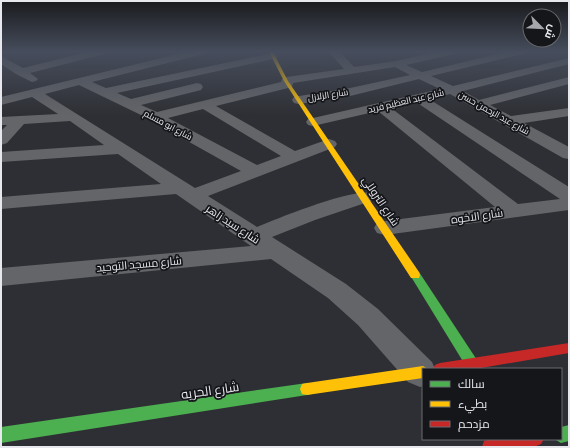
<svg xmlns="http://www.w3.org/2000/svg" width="570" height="448" font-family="Manrope,Cairo,sans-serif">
  <rect width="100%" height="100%" fill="#2e2f34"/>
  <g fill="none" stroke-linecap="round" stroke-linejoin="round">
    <g fill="#646568" fill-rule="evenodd">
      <path d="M87,52h19l-2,2 -74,19 8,6 -2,2 -4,1 -16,-8 -15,-10v-8l22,12z"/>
      <path d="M186,52h19l-2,2 -111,28 14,6 167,-35 5,3 -5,3 -156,34 14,6 66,-16 4,1 2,3 -2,3 -60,15 16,7 124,-30 1,-3 4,-2 58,-8 -15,-17h11l14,15 42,-6 40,-9h20l-2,2 -48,11 16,7 84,-20h19l-2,2 -92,22 22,10 116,-28v6l-106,27 16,9 90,-23v7l-79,21 21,11 58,-8v8l-45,7 45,24v12l-6,-1 -113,-64 -21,5 140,88v23l-184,25 -8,-2 -3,-5 3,-5 8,-2 110,-14 -117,-96 -65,15 -5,-1 -2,-3 2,-3 5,-1 127,-29 -21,-10 -69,17 -51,8 -5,-1 -2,-3 2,-3 5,-1 51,-8 60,-13 -15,-8 -102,16 -1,4 -76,19 79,45 34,-12 6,2 2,3 -2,3 -127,49 49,31c21,-9 96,-39 114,-34l3,4 -3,4 -56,19 -43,17 74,47 32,25 54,53 3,7h-12v17l-3,1 -12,-5 -50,-57 -30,-27 -57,-39 -270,27v-18l250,-22 -75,-52 -175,15v-12l160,-13 -43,-30 -117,8v-10l103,-7 -34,-24 -46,3 -17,19 -6,2v-14l6,-6h-6v-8l57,-3 -26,-17 -31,8v-8zM79,85l62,30 100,56 -46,17 -150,-94zM416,102l144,97 -42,5 -127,-96zM203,109l78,47 -24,9 -89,-47z"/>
    </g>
    <g fill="#4caf50" fill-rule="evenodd">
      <path d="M415,271l4,1 58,88 2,4 -2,4h-10l-57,-93 1,-3z"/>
      <path d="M307,383l5,1 2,5 -2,5 -5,1 -306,48v-16z"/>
      <path d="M569,425v16l-8,2 -5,-3 -1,-1h6v-12z"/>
    </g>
    <g fill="#ffc107" fill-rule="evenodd">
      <path d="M269,52h4l15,29 131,191 1,3 -1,3h-8l-127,-197z"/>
      <path d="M423,366l5,3h-5v9l-116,17 -5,-1 -2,-5 2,-5 5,-1z"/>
    </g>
    <g fill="#c62828" fill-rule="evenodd">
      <path d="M569,343v10l-94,16h-42l2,-4 5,-2z"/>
      <path d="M491,439h53l-3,5 -7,3h-52l2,-6z"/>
    </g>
  </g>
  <linearGradient id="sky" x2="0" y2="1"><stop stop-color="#191a1d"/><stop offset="0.45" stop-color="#464d5c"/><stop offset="1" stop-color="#464d5c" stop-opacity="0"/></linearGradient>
  <rect width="570" height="115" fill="url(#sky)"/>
  <g text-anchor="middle" stroke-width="3.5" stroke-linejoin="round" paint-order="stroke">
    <g font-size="9" fill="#e7e8ee" stroke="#15161a">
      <text transform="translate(328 95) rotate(-9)" y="3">شارع الزلازل</text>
      <text transform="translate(406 101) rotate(-13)" y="3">شارع عبد العظيم فريد</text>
      <text transform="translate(494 113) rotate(29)" y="3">شارع عبد الرحمن حسن</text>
      <text transform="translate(168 125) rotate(28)" y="3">شارع ابو مسلم</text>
    </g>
    <g font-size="11" fill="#e7e8ee" stroke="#15161a">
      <text transform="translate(381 201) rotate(56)" y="4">شارع التروللي</text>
      <text transform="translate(477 216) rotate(-8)" y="4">شارع الاخوه</text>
      <text transform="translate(233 224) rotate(33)" y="4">شارع سيد زاهر</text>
      <text transform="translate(139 264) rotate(-5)" y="4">شارع مسجد التوحيد</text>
    </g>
    <g font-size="13" fill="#e7e8ee" stroke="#15161a">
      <text transform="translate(210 390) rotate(-8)" y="5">شارع الحريه</text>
    </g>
  </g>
  <rect width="570" height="448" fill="none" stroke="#e7e8ee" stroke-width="4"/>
  <rect x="422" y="368" width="140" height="72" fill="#15161a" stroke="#696a6f"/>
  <rect x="430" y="381" width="20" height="6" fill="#4caf50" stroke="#696a6f"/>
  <text x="458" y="388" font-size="12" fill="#e7e8ee">سالك</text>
  <rect x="430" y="401" width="20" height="6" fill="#ffc107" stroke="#696a6f"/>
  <text x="458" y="408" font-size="12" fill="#e7e8ee">بطيء</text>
  <rect x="430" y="421" width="20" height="6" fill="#c62828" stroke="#696a6f"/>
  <text x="458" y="428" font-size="12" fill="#e7e8ee">مزدحم</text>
  <g transform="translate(542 28) rotate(114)"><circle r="19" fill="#15161a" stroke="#696a6f"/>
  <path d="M0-3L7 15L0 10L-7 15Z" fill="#a6a7ad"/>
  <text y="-6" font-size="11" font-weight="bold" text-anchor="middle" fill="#e7e8ee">ش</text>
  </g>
</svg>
